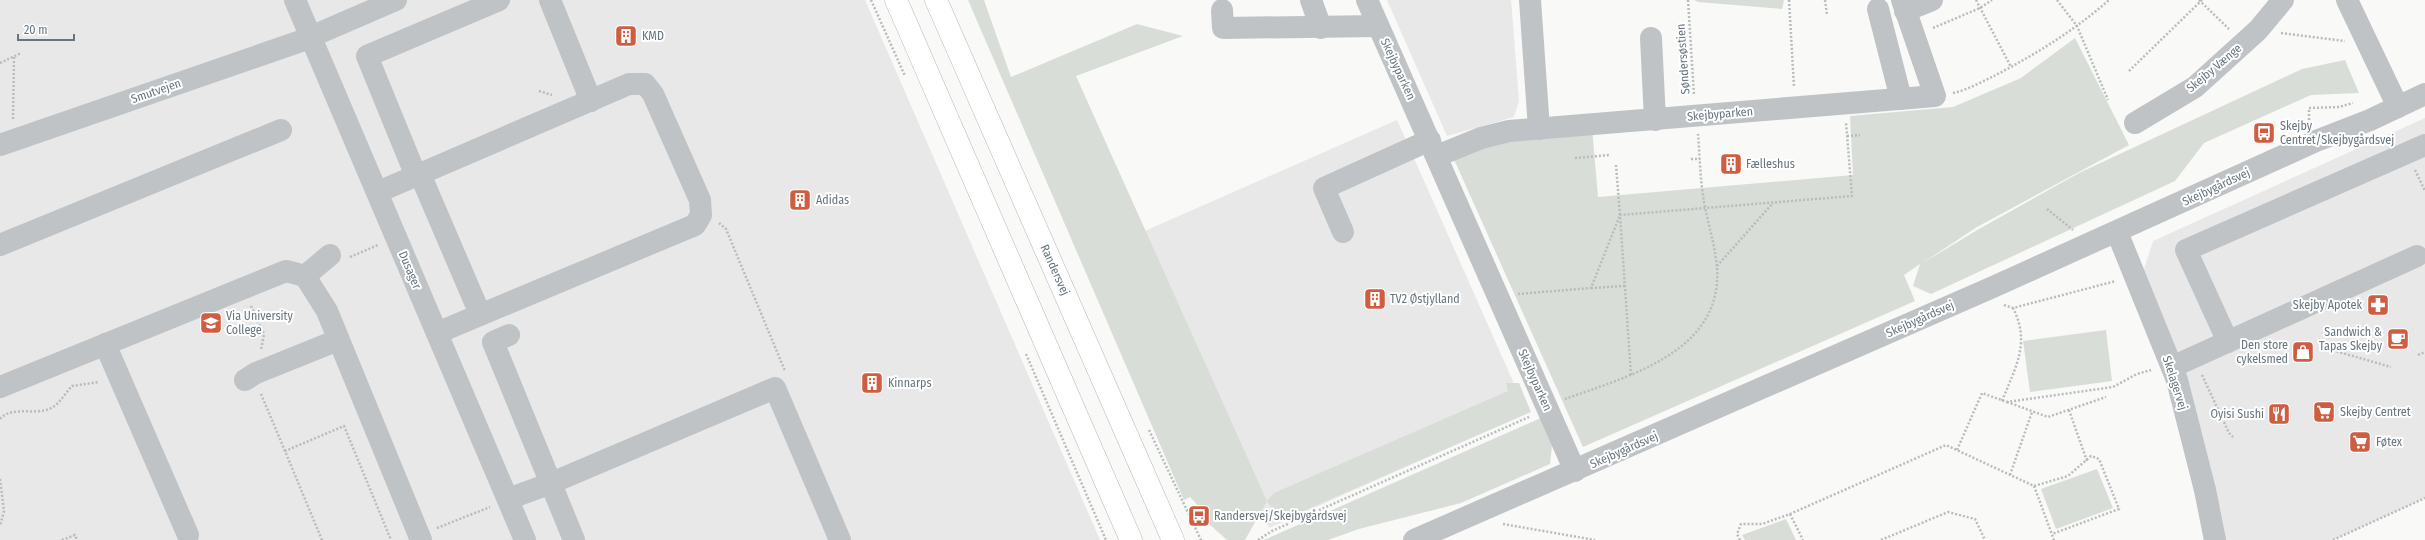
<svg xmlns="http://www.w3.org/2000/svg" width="2425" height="540" font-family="'Fira Sans Condensed',sans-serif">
  <rect width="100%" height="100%" fill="#f9f9f7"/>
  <g fill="#e7e8e7">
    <path d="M0,0h865l235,540h-1100z"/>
    <path d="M1387,0h124l8,101 -5,16 -67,19z"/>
    <path d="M2425,118v380l-92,42h-118l-76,-255 14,-44z"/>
    <path d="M1397,120l130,293 -258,115 -131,-294z"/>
  </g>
  <g fill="#d9ddd7">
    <path d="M968,0h16l27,77 126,-53 46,12 -107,40 191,425 7,-8 234,-102 -2,-8h13l12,29 -251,109 -13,-20 -22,39h-18l-19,-17 -6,-13 -12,-13 -6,3z"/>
    <path d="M1694,0h90l-2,9 -84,-7z"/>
    <path d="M2075,38l54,107 -152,82 -56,37 58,-35 100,-56 223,-104 43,-9 14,33 -48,2 -107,48 -29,38 -244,113 -18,-8 7,-22 -16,11 11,26 -332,146 -131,-292 28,-11 112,-16 6,69 255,-22 -3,-59 103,-9 68,-29z"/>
    <path d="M2106,330l6,51 -82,11 -7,-51z"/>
    <path d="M1541,418l11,28 -2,18 -89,39 -102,26 -31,11h-64z"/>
    <path d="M2097,469l16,39 -57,21 -15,-40z"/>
    <path d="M1786,519l10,21h-51l-3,-5z"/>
  </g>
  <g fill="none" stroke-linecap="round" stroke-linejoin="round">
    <g stroke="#b3b7ba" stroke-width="23">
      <g id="major">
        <path d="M896,0l235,540"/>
        <path d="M936,0l237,540"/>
      </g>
    </g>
    <g stroke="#b9bcbe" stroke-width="2.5" stroke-dasharray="2 2" stroke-linecap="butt">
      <path d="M871,0l34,76"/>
      <path d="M1688,0l6,95"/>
      <path d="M1789,0l5,87"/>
      <path d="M1825,0l2,15"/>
      <path d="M1976,0l35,67"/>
      <path d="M2057,0l20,26 31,74"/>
      <path d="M2199,0l30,29"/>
      <path d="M1933,28l47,-20 12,-8"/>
      <path d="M2281,33l64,8"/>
      <path d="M0,63l21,-10"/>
      <path d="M2129,71l73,-71"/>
      <path d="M539,91l13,4"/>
      <path d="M1953,93c15,-3 30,-12 43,-18 40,-21 79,-45 113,-75"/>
      <path d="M13,119l1,-62"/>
      <path d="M2309,120v-12l30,-1 14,-4"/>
      <path d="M1847,136l13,-1"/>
      <path d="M1575,158l35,-3"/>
      <path d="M1691,159h9"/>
      <path d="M2415,170l10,21"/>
      <path d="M2047,209l26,21"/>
      <path d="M719,223l7,6 59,142"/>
      <path d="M350,257l28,-12"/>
      <path d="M1717,266l56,-63"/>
      <path d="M1591,288l34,-2"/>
      <path d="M1518,294l73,-6 29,-73 -4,-50"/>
      <path d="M2004,305l9,3 103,-27"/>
      <path d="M251,306l13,28 -3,16"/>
      <path d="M2325,348l66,19"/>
      <path d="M1026,354l80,186"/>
      <path d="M2418,355l7,-3"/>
      <path d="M1631,375l-11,-160 232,-19 -6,-74"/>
      <path d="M2202,375l27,58 4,4"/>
      <path d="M261,394l24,57"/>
      <path d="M1565,399c64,-23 158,-47 152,-132 -2,-21 -8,-40 -12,-60 -5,-24 -5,-49 -7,-73"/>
      <path d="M2002,401c13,-33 29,-58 11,-93"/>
      <path d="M2007,402l41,15 58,-20"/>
      <path d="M2069,410l18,51"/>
      <path d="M0,419c14,-16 42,1 58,-16 5,-5 9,-12 14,-17l27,-4"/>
      <path d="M1149,430l52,110"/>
      <path d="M1957,450l25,-57 25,9 106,-15 24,-13 14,-4"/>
      <path d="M2010,475l22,-63"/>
      <path d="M0,479l4,32 -4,15"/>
      <path d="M2034,486l20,54"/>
      <path d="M1790,514l13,26"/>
      <path d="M1503,524l92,16"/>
      <path d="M437,528l53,-21"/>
      <path d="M62,540l13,-5 2,5"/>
      <path d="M322,540l-37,-89 59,-25 47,114"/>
      <path d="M1258,540l14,-9 257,-114"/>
      <path d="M1740,540l-3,-6 4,-10h21l28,-10 156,-69 88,41 34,-10 23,-20 8,3 20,50 -67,25"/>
      <path d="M1881,540l67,-28 27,7 10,21"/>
      <path d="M2333,540l92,-42"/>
    </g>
    <g stroke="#bfc3c6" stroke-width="22">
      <path d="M295,0l230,540"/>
      <path d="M550,0l41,101"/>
      <path d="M1311,0l10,28"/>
      <path d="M1367,0l208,471"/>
      <path d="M1530,0l9,129"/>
      <path d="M2347,0l51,107"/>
      <path d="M1878,9l23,90"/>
      <path d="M1222,10l1,18 155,-2"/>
      <path d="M1905,11l27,-11"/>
      <path d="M1651,38l4,82"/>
      <path d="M2135,123l60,-36 63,-57 25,-30"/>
      <path d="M0,145l301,-104 95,-41"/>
      <path d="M1437,156l44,-18 28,-7 426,-35 -33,-96"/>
      <path d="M420,174l60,140"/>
      <path d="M416,176l-49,-120 132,-56"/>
      <path d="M378,192l251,-108h16l8,10 47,106 1,15 -6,10 -258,108"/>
      <path d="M1343,232l-19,-44 106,-48"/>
      <path d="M2117,232l60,148 28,110 10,50"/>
      <path d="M0,245l281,-115"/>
      <path d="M305,276l25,-21"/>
      <path d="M509,335l-16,7 81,198"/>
      <path d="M2228,342l-42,-92 239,-105"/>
      <path d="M105,344l83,191"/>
      <path d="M2172,367l245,-111"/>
      <path d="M245,380l11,-7 82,-33"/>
      <path d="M0,387l286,-116 19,5 22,35 94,229"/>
      <path d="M508,499l41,-15 226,-96 65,152"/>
      <path d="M1414,540l579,-253 323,-146 54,-21 55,-26"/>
    </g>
    <use href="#major" stroke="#fff" stroke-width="22"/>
  </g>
  <defs>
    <g id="building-square" transform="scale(1.15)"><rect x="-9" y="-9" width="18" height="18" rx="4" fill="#ce5d41" stroke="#fff"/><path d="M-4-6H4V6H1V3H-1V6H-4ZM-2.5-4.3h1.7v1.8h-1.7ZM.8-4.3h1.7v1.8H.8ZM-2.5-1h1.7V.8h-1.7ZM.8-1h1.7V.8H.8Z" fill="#fff"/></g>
    <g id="bus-square" transform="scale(1.15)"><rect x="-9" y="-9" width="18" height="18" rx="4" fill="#ce5d41" stroke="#fff"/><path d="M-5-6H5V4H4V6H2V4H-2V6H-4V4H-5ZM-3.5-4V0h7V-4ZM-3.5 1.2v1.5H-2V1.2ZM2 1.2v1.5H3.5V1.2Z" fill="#fff"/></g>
    <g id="pharmacy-square" transform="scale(1.15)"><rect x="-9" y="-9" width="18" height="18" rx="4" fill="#ce5d41" stroke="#fff"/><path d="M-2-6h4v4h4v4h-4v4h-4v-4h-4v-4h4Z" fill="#fff"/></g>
    <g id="school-square" transform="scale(1.15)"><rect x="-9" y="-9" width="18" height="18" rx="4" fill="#ce5d41" stroke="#fff"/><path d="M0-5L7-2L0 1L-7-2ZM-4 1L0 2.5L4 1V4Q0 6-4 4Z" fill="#fff"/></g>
    <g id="cafe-square" transform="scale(1.15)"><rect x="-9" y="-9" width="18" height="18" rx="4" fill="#ce5d41" stroke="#fff"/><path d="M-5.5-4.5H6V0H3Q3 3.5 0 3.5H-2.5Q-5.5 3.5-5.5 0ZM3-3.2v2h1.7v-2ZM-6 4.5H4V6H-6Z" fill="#fff"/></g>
    <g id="shop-square" transform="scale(1.15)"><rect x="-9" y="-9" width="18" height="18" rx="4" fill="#ce5d41" stroke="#fff"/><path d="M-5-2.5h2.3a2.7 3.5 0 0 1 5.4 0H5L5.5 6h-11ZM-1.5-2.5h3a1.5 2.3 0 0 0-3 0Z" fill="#fff"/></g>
    <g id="supermarket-square" transform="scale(1.15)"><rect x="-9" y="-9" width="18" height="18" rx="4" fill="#ce5d41" stroke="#fff"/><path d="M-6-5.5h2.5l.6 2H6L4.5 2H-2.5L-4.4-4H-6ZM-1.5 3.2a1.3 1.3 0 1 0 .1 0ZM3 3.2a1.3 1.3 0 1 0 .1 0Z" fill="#fff"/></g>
    <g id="restaurant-square" transform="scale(1.15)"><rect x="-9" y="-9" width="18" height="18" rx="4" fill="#ce5d41" stroke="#fff"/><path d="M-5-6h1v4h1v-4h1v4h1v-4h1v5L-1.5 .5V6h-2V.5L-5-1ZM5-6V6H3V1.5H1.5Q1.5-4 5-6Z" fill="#fff"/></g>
  </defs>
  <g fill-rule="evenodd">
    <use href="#building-square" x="626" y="36"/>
    <use href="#bus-square" x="2264" y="133"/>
    <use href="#building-square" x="1731" y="164"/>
    <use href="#building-square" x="800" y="200"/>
    <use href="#building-square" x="1375" y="299"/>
    <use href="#pharmacy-square" x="2378" y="305"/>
    <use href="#school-square" x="211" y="323"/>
    <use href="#cafe-square" x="2398" y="339"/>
    <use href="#shop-square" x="2303" y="352"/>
    <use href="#building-square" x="872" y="383"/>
    <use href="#supermarket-square" x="2324" y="412"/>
    <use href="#restaurant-square" x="2279" y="414"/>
    <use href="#supermarket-square" x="2360" y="442"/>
    <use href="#bus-square" x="1199" y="516"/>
  </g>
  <g text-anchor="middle" stroke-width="4" stroke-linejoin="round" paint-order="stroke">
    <g font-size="12" fill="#67757e" stroke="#fff" text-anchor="start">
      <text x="642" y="40">KMD</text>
      <text x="2280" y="130">Skejby<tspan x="2280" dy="14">Centret/Skejbygårdsvej</tspan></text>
      <text x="1746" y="168">Fælleshus</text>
      <text x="816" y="204">Adidas</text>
      <text x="1390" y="303">TV2 Østjylland</text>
      <text x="2362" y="309" text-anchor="end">Skejby Apotek</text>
      <text x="226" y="320">Via University<tspan x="226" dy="14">College</tspan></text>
      <text x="2382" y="336" text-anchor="end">Sandwich &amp;<tspan x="2382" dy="14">Tapas Skejby</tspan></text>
      <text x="2288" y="349" text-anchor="end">Den store<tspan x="2288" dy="14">cykelsmed</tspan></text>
      <text x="888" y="387">Kinnarps</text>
      <text x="2340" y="416">Skejby Centret</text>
      <text x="2264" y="418" text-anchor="end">Oyisi Sushi</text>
      <text x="2376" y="446">Føtex</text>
      <text x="1214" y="520">Randersvej/Skejbygårdsvej</text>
    </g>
    <g font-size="12" fill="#67757e" stroke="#fff">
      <text transform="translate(1683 59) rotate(-94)" y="4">Søndersøstien</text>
      <text transform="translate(2214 68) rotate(-40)" y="4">Skejby Vænge</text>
      <text transform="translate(1398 69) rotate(65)" y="4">Skejbyparken</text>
      <text transform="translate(156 91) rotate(-19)" y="4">Smutvejen</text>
      <text transform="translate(1720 114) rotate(-5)" y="4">Skejbyparken</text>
      <text transform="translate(2216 187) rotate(-25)" y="4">Skejbygårdsvej</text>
      <text transform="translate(410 270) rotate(67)" y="4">Dusager</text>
      <text transform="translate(1055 270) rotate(66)" y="4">Randersvej</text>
      <text transform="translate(1920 319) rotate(-24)" y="4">Skejbygårdsvej</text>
      <text transform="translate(1535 380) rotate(66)" y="4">Skejbyparken</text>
      <text transform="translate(2175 383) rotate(72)" y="4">Skelagervej</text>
      <text transform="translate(1624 450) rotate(-24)" y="4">Skejbygårdsvej</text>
    </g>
  </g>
  <path d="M18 34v6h56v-6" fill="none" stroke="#67757e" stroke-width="2"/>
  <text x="24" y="34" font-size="12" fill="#67757e" stroke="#ffffff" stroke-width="3" paint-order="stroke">20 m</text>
</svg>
